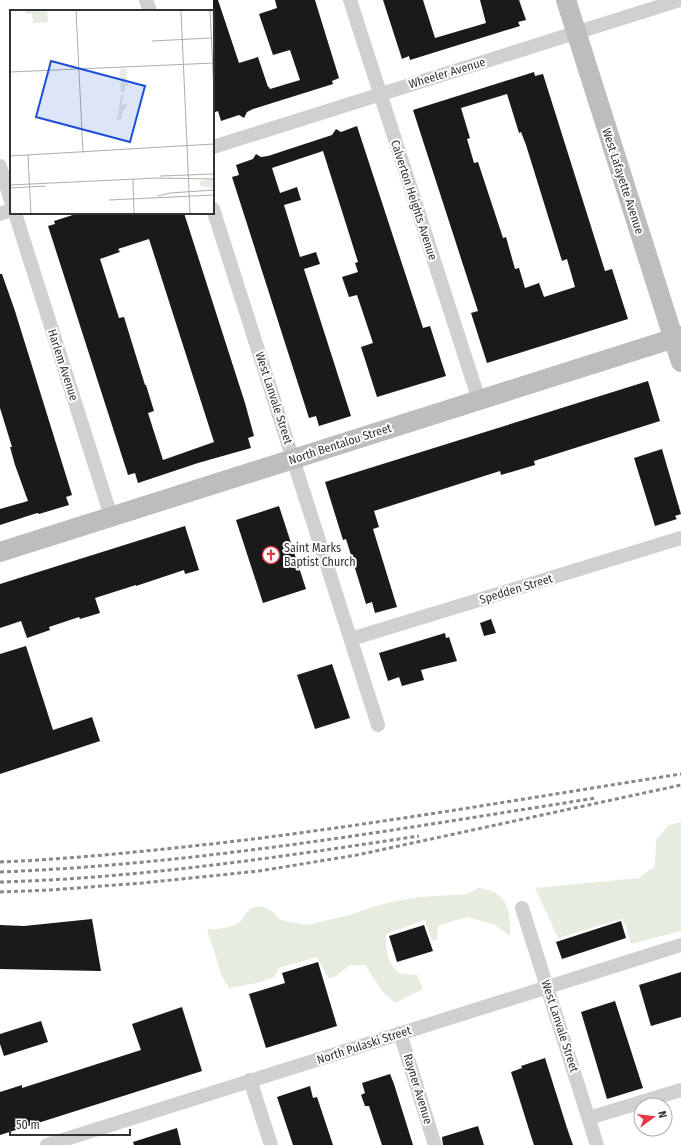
<svg xmlns="http://www.w3.org/2000/svg" width="681" height="1145" font-family="'Fira Sans Condensed',sans-serif">
  <rect width="100%" height="100%" fill="#fff"/>
  <g fill="#e6ecdf">
    <path d="M681,822v109l-50,13 -5,-18 -4,-7 -64,19 -23,-50 104,-10 16,-12 1,-26 13,-15z"/>
    <path d="M478,888c5,0 10,2 15,4 18,8 17,27 17,44l-16,-12 -28,-7 -28,9 -1,14 -5,1 -7,-21 -39,14c-1,10 1,31 12,38 4,2 14,2 19,3l6,14 -28,14 -13,-12 -17,-26h-15l-14,11 -7,3 -12,-22 -38,11 -5,9 -13,5 -32,6 -7,-11 -15,-48c11,0 21,0 31,-6 5,-3 7,-10 12,-14 11,-7 24,2 30,11l27,5 43,-10 22,-8 23,-6 26,-4 46,-3z"/>
  </g>
  <g fill="#1a1a1a" fill-rule="evenodd">
    <path d="M213,0h5l21,63 19,-6 10,30h1l1,2 30,-9 -10,-30 -17,5 -14,-41 18,-6 -2,-8h40l24,78 -7,3 1,3 -80,25 -6,3 -3,6 -5,-3 -18,6 -3,-10 -5,2z"/>
    <path d="M383,0h40l12,38 51,-15 -6,-23h39l7,20 -8,2 2,4 -110,34 -1,-4 -7,3z"/>
    <path d="M534,72l1,4 8,-2 62,197 7,-2 16,50 -141,44 -16,-50 7,-2 -65,-201zM507,94l12,39 2,-1 5,13 36,116 5,-2 8,28 -31,10 -5,-14 -14,5 -6,-20 -4,1 -9,-32 -3,1 -25,-76 -4,1 -7,-24 3,-1 -9,-30z"/>
    <path d="M357,126l66,202 7,-2 16,50 -69,21 -16,-50 12,-4 -16,-48 -8,2 -7,-20 16,-5 -3,-9 3,-1 -35,-111 -51,17 8,25 17,-6 4,13 -17,5 16,52 16,-5 4,12 -16,5 47,147 -32,10 -3,-10 -7,2 -77,-241 7,-2 -3,-10 17,-6 3,-5 5,3 7,-1 64,-21 4,-6 5,3z"/>
    <path d="M79,213h105l61,190 9,33 -6,2 3,10 -53,15 -60,20 -3,-10 -7,2 -80,-249 7,-2 -1,-3zM149,239l65,203 -51,18 -15,-47 6,-2 -8,-26h-1l-21,-68 -5,1 -19,-59 20,-7 -2,-3z"/>
    <path d="M0,274h2l13,37 57,184 -6,2 3,8 -30,9 -1,-1 -4,1 -34,11v-16l28,-8 -13,-36 -5,-18h2l-12,-39z"/>
    <path d="M648,381l12,40 -126,40 1,4 -34,10 -1,-4 -126,40 5,16 -6,2 24,78 -22,6 -3,-11 -6,2 -20,-65 -3,1 -18,-58z"/>
    <path d="M662,449l19,65 -6,2 2,3 -22,7 -21,-68z"/>
    <path d="M279,506l27,83 -43,14 -27,-83z"/>
    <path d="M185,526l14,44 -14,4 -1,-4 -48,16v-1l-41,13 5,15 -20,6 -1,-2 -30,10 1,3 -23,8 -6,-17 -21,7v-44z"/>
    <path d="M491,619l5,14 -12,3 -4,-13z"/>
    <path d="M445,633l1,5 3,-1 8,24 -36,9 3,10 -22,6 -3,-9 -11,4 -9,-28z"/>
    <path d="M26,646l27,84 39,-13 8,24 -100,33v-120z"/>
    <path d="M332,664l18,54 -35,11 -18,-54z"/>
    <path d="M92,919l9,52 -101,-2v-44l24,1z"/>
    <path d="M621,921l5,17 -64,21 -6,-17z"/>
    <path d="M424,925l9,26 -36,11 -8,-26z"/>
    <path d="M318,962l19,64 -71,22 -17,-54 36,-11 -3,-10z"/>
    <path d="M681,972v45l-30,9 -12,-41z"/>
    <path d="M615,1001l28,87 -36,11 -26,-87z"/>
    <path d="M182,1007l20,64 -202,64v-43l22,-7v3l119,-38 -9,-26z"/>
    <path d="M41,1021l7,21 -44,14 -4,-12v-10z"/>
    <path d="M545,1058l22,70 6,17h-39l-3,-9 -20,-64 11,-4 -1,-2z"/>
    <path d="M390,1074l4,10 19,61h-31l-13,-39h-4l-4,-11 4,-2 -3,-10z"/>
    <path d="M310,1086l3,12 4,-1 16,48h-40l-16,-48z"/>
    <path d="M478,1126l6,19h-41l-1,-8z"/>
    <path d="M177,1128l4,17h-47l-1,-3z"/>
  </g>
  <g fill="none" stroke-linecap="round" stroke-linejoin="round">
    <g stroke="#d0d0d0" stroke-width="14">
      <path d="M146,0l4,11"/>
      <path d="M350,0l129,400"/>
      <path d="M213,147l467,-147"/>
      <path d="M0,166l11,35"/>
      <path d="M213,209l165,516"/>
      <path d="M15,213l96,303"/>
      <path d="M0,214l11,-4"/>
      <path d="M351,639l330,-101"/>
      <path d="M522,908l75,237"/>
      <path d="M400,1033l35,112"/>
      <path d="M250,1080l21,65"/>
      <path d="M589,1118l92,-28"/>
      <path d="M47,1145l634,-200"/>
    </g>
    <g stroke="#bdbdbd" stroke-width="20">
      <path d="M566,0l115,362"/>
      <path d="M0,552l681,-216"/>
    </g>
    <g stroke="#888" stroke-width="3" stroke-dasharray="4 3" stroke-linecap="butt">
      <path d="M0,862c74,-3 147,-11 220,-19 154,-18 307,-45 461,-69"/>
      <path d="M0,872c201,-8 398,-43 596,-74"/>
      <path d="M0,882c141,-4 280,-25 419,-46"/>
      <path d="M0,892l50,-2 92,-7 117,-12 98,-16 324,-70"/>
    </g>
  </g>
  <defs>
    <g id="church-ring" transform="scale(0.9)"><circle r="9.5" fill="#fff" stroke="#e63946" stroke-width="1.5"/><path d="M-1.2-6h2.4v3.5h3.3v2.4h-3.3V6h-2.4V-.1h-3.3v-2.4h3.3Z" fill="#e63946"/></g>
  </defs>
  <g fill-rule="evenodd">
    <use href="#church-ring" x="271" y="555"/>
  </g>
  <g text-anchor="middle" stroke-width="4" stroke-linejoin="round" paint-order="stroke">
    <g font-size="12" fill="#333" stroke="#fff">
      <text transform="translate(447 73) rotate(-17)" y="4">Wheeler Avenue</text>
      <text transform="translate(623 181) rotate(72)" y="4">West Lafayette Avenue</text>
      <text transform="translate(414 200) rotate(72)" y="4">Calverton Heights Avenue</text>
      <text transform="translate(63 365) rotate(72)" y="4">Harlem Avenue</text>
      <text transform="translate(274 398) rotate(72)" y="4">West Lanvale Street</text>
      <text transform="translate(340 444) rotate(-18)" y="4">North Bentalou Street</text>
      <text transform="translate(516 589) rotate(-17)" y="4">Spedden Street</text>
      <text transform="translate(560 1026) rotate(72)" y="4">West Lanvale Street</text>
      <text transform="translate(364 1045) rotate(-18)" y="4">North Pulaski Street</text>
      <text transform="translate(418 1089) rotate(73)" y="4">Rayner Avenue</text>
    </g>
    <g font-size="12" fill="#333" stroke="#fff" text-anchor="start">
      <text x="284" y="552">Saint Marks<tspan x="284" dy="14">Baptist Church</tspan></text>
    </g>
  </g>
  <g transform="translate(10 10)">
    <rect width="204" height="204" fill="#fff"/>
    <path d="M15,0h22l1,12 -15,1 -1,-9h-6zM116,58l2,18h-3v5l-4,1 -1,-23zM111,85h3l-3,10 6,-1v2l-5,6v7l-5,1zM204,169v9l-14,-2v-5z" fill="#e6ecdf"/>
    <path fill="none" stroke="#adadad" stroke-width="1" d="M66,0l7,143M171,0l9,204M200,0l4,80M203,0l1,30M142,31l59,-3M0,62l204,-9M18,145l3,59M0,146l204,-12M150,166l54,-2M147,168l57,1M123,169l1,35M0,175l147,-7M0,178l36,-2M148,186l12,-3 44,-3M99,190l105,-5"/>
    <path fill="#1d4ed8" fill-opacity="0.15" stroke="#1d4ed8" stroke-width="2" d="M41,51l94,25 -15,56 -94,-25z"/>
    <rect width="204" height="204" fill="none" stroke="#333" stroke-width="2"/>
  </g>
  <g transform="translate(653 1117) rotate(75)"><circle r="19" fill="#ffffff" stroke="#adadad"/>
  <path d="M0-3L7 15L0 10L-7 15Z" fill="#e63946"/>
  <text y="-6" font-size="11" font-weight="bold" text-anchor="middle" fill="#333333">N</text>
  </g>
  <path d="M10 1129v6h120v-6" fill="none" stroke="#333333" stroke-width="2"/>
  <text x="16" y="1129" font-size="12" fill="#333333" stroke="#ffffff" stroke-width="3" paint-order="stroke">50 m</text>
</svg>
